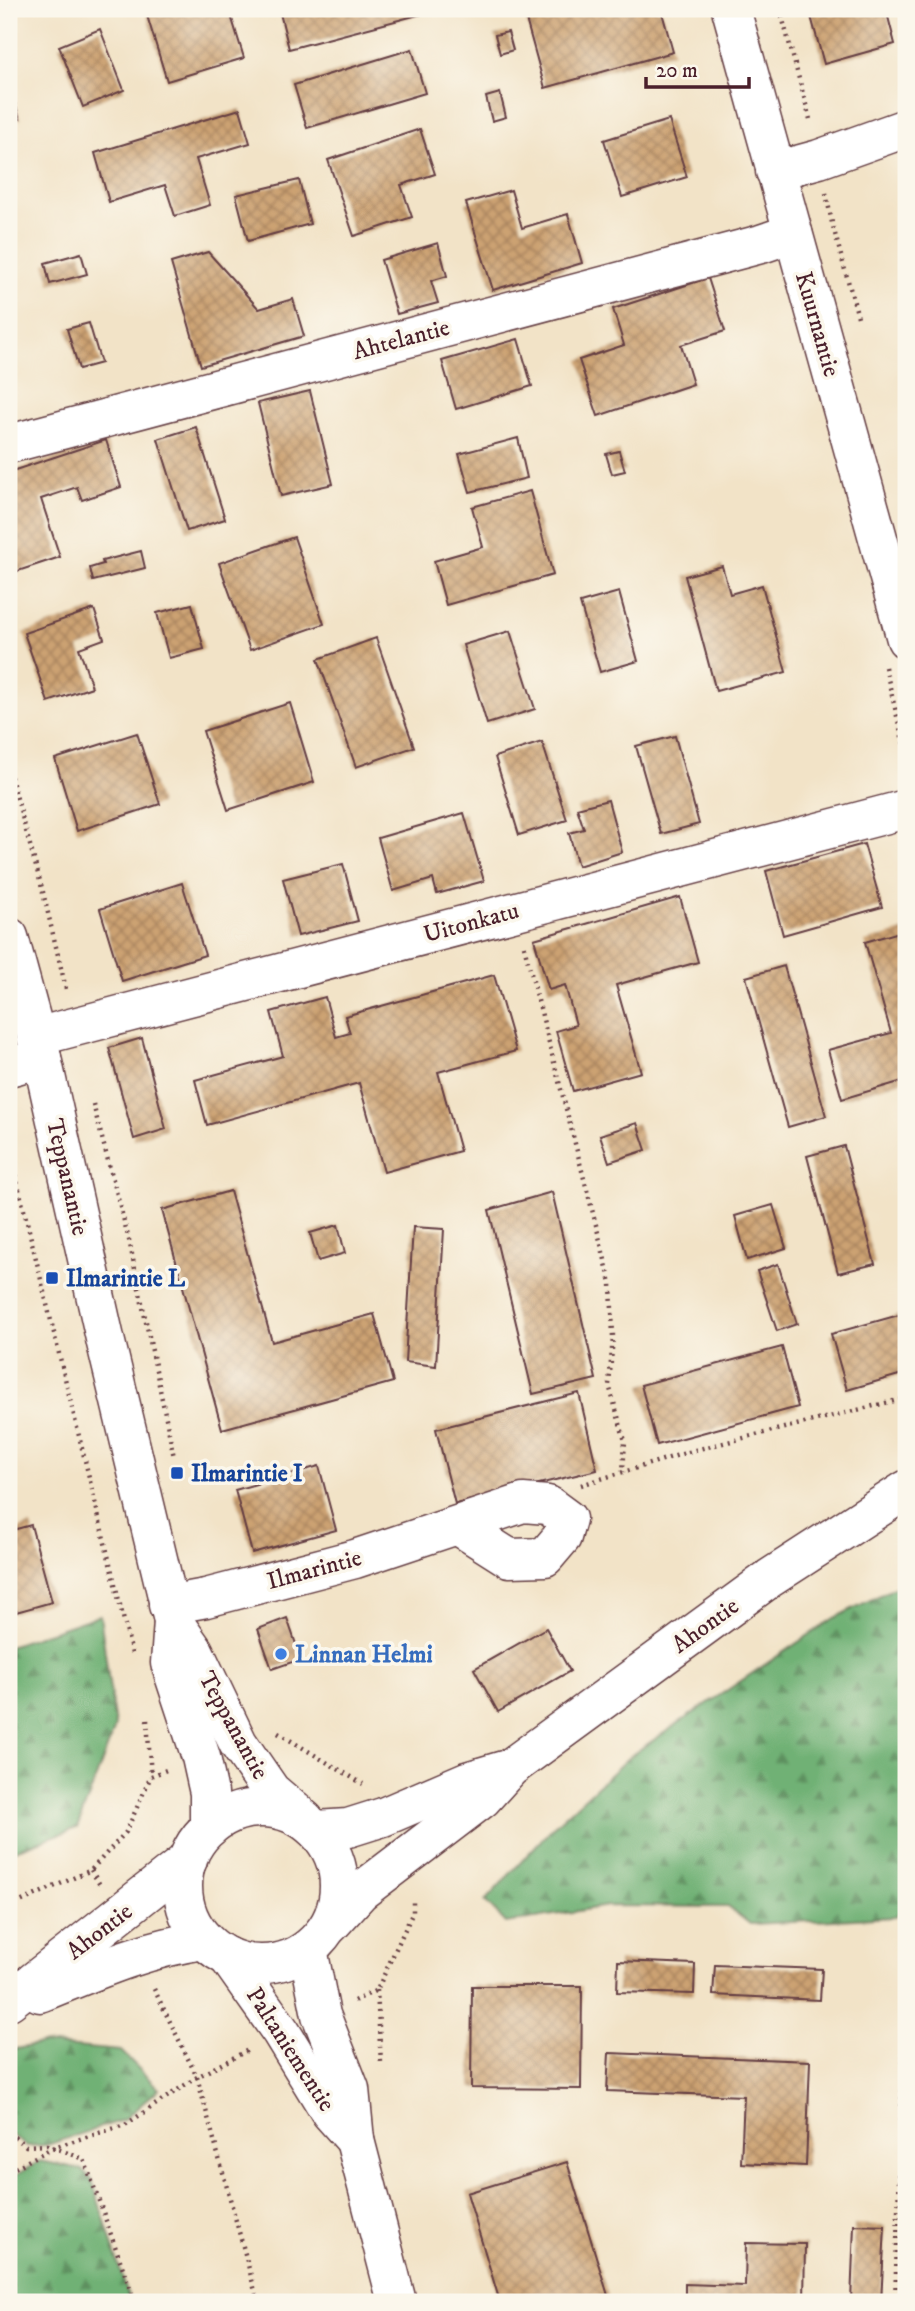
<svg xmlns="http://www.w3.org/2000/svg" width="915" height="2311" font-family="'IM FELL DW Pica',serif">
  <defs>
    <pattern id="forest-firs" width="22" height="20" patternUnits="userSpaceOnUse" patternTransform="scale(1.75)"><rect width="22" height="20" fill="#6fb174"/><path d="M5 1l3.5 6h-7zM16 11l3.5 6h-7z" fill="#5d8f5f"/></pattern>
    <pattern id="building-cross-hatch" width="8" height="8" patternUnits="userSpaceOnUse" patternTransform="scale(1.75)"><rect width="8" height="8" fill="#cca272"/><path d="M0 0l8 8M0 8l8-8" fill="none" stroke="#a8835e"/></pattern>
  </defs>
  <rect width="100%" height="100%" fill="#fbf7ec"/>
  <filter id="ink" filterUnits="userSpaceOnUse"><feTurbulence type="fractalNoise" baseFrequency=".0143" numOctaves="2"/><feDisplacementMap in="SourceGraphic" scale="14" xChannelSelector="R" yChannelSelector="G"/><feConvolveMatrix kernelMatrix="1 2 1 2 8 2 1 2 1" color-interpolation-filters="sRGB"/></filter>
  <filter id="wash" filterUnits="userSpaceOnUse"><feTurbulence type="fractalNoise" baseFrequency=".00686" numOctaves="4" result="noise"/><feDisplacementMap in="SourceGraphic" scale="28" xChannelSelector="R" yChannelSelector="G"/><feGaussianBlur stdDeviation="1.57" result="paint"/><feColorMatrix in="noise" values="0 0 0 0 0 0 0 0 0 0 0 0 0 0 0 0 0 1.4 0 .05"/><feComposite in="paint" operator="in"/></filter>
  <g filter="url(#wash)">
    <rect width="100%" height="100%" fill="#f2e3c7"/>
    <g fill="url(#forest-firs)" stroke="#5c6850" stroke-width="2">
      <path d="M906,1582v324l-11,11 -145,7 -22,-17 -120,-1 -102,17 -21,-22 69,-75 76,-70 204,-138z"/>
      <path d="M100,1615l15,112 -38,101 -68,24v-206z"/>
      <path d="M42,2044l79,7 38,38 -36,31 -76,25 -21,1 -17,-13v-83z"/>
      <path d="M40,2161l41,8 11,11 38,122h-121v-120l5,-6z"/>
    </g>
    <g id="blocks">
      <g fill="url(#building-cross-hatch)">
        <path d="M145,9h84l15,49 -77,23z"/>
        <path d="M279,9h158v1l-148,39z"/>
        <path d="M536,9h125l12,43 -128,36 -21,-76z"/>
        <path d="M809,9h77l9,35 -71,20z"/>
        <path d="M100,29l24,61 -41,17 -24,-61z"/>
        <path d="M508,32l5,18 -13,4 -5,-19z"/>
        <path d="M412,49l13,44 -118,35 -13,-43z"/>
        <path d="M9,84l11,35 -11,3z"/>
        <path d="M500,93l6,24 -14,4 -6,-24z"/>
        <path d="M240,109l10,34 -54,16 14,46 -35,11 -10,-31 -56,17 -14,-49z"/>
        <path d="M669,120l18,57 -65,20 -18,-57z"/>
        <path d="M420,129l15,45 -34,11 11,32 -58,19 -26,-76z"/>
        <path d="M299,180l11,44 -62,17 -12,-46z"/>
        <path d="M511,190l11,38 46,-14 14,49 -89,27 -27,-87z"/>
        <path d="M438,243l9,33 -16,5 7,22 -41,11 -16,-54z"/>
        <path d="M208,252l51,57 34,-10 11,37 -103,30 -30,-103z"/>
        <path d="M81,253l6,21 -37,10 -5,-21z"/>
        <path d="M708,278l17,53 -44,14 12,39 -95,32 -19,-56 45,-15 -11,-36z"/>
        <path d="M89,323l12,40 -22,6 -12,-40z"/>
        <path d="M518,339l14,47 -76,23 -14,-48z"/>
        <path d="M310,391l23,93 -52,12 -23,-93z"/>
        <path d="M196,427l29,92 -38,12 -29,-92z"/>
        <path d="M518,438l9,40 -57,14 -11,-38z"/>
        <path d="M106,440l15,47 -39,13 -5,-13 -36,12 19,58 -48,16 -3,-10v-91z"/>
        <path d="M619,451l6,20 -13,3 -6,-20z"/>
        <path d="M530,491l23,84 -107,30 -12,-44 49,-14 -11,-40z"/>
        <path d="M294,537l30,87 -74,26 -31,-87z"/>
        <path d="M141,551l4,17 -52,13 -3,-13 13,-4 -1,-3z"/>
        <path d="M722,566l8,28 32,-9 24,87 -70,19 -31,-115z"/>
        <path d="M619,592l19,69 -38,11 -20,-69z"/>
        <path d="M192,604l12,45 -35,9 -12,-45z"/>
        <path d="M94,609l10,30 -25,9 13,39 -44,15 -24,-69z"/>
        <path d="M510,631l25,78 -48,15 -24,-79z"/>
        <path d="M376,638l38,109 -58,20 -38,-108z"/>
        <path d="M290,703l24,79 -86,28 -25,-79z"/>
        <path d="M137,733l23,71 -83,27 -22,-72z"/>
        <path d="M675,736l24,88 -38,10 -25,-88z"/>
        <path d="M542,742l25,78 -48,15 -24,-78z"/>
        <path d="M608,800l14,52 -44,14 -9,-33 15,-4 -7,-21z"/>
        <path d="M464,813l20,68 -47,13 -4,-15 -40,12 -15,-53z"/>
        <path d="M864,844l18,63 -99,28 -17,-64z"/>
        <path d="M343,864l15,57 -60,15 -15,-57z"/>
        <path d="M182,883l23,72 -83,26 -22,-72z"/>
        <path d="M680,897l18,65 -82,23 25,87 -68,19 -17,-60 20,-6 -11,-40 -16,5 -15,-51z"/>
        <path d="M906,930v150l-64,19 -14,-49 63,-17 -26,-91z"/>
        <path d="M784,966l42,150 -38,11 -42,-150z"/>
        <path d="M494,975l22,76 -78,21 22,79 -76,21 -25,-89 -152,42 -12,-45 88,-24 -12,-44 54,-15 11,40 14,-4 -5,-17z"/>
        <path d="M142,1038l24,91 -32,10 -25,-91z"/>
        <path d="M637,1123l9,27 -37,12 -9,-27z"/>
        <path d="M844,1146l31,118 -37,9 -31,-117z"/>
        <path d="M230,1191l42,151 102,-28 19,68 -171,47 -60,-219z"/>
        <path d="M552,1192l44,187 -63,15 -44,-184z"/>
        <path d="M773,1205l13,43 -39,12 -12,-44z"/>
        <path d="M338,1225l7,28 -27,8 -8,-28z"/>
        <path d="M413,1227l31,2 -8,137 -31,-4z"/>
        <path d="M778,1264l19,60 -20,7 -20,-60z"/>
        <path d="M906,1313v60l-59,17 -16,-56z"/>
        <path d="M782,1347l16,60 -141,38 -16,-60z"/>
        <path d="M579,1393l18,77 -142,34 -19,-75z"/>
        <path d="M319,1466l17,64 -84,23 -17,-63z"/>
        <path d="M31,1525l21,77 -43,12v-83z"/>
        <path d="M287,1618l14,41 -29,10 -14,-40z"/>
        <path d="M546,1628l24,43 -72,41 -24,-43z"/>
        <path d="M618,1961l77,3 -1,30 -77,-2z"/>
        <path d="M715,1965l107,4 -2,31 -107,-5z"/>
        <path d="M472,1986h110l-1,103 -110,-1z"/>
        <path d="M609,2053l201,8 -4,105 -65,-3 3,-67 -137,-5z"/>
        <path d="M567,2162l43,140h-110l-33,-109z"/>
        <path d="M854,2225l31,1 -4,76h-30z"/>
        <path d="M746,2243l59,1 -1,58h-119v-18l60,2z"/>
      </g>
    </g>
  </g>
  <g filter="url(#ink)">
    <use href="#blocks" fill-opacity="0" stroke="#633c42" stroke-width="2"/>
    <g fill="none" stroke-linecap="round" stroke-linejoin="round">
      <g stroke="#633c42" stroke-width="41">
        <g id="minor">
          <path d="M731,9l175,630"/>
          <path d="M775,171l44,-12 87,-31"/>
          <path d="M9,444l752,-200 32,-11"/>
          <path d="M9,937l33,121 64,285 67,278 21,30 44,92 33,48 34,29"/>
          <path d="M36,1037l870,-228"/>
          <path d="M9,1067l33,-9"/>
          <path d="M168,1605l38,-7 149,-39 168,-56 25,2 19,14 -5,18 -17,20 -36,1 -52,-33"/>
          <path d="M173,1621l-3,42 31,94 8,36v35"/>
          <circle cx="261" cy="1886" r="78"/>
          <path d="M316,1830l32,-2 35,-11 84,-36 37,-11"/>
          <path d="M330,1925l30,-33 122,-93 28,-31 260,-190 136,-88"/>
          <path d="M308,1949l13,66 29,74 5,51 42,162"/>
          <path d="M228,1957l53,75 49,80 25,28"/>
          <path d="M40,1993c57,-23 103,-44 164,-53"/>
          <path d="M9,2001l179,-141"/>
        </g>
      </g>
      <g stroke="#633c42" stroke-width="4.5" stroke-dasharray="2 5" stroke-linecap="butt">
        <path d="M780,9l31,114"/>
        <path d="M826,193l6,30 26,94"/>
        <path d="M885,667l21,86"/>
        <path d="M9,770l33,118 25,105"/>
        <path d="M524,946l87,337 2,54 -4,48 16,56 -2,31"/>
        <path d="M93,1104l36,136 45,217"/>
        <path d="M9,1148l123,506"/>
        <path d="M581,1485l114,-35 211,-52"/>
        <path d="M147,1720l4,56"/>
        <path d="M278,1733l85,51"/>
        <path d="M91,1870l9,15"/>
        <path d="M9,1907l82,-37 35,-38 25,-56 18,-7"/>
        <path d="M154,1989l43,88 61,225"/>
        <path d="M377,1990l4,73"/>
        <path d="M354,2001l23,-11 36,-78v-13"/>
        <path d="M9,2132l17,14 21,-1 37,14 51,143"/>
        <path d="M9,2171l45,-24 71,-22 72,-48 51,-27"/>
        <path d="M895,2302l11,-330"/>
      </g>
      <use href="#minor" stroke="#fff" stroke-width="38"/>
    </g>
  </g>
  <g fill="#1a4fb4" stroke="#fbf7ec" stroke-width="2.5">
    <rect x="45" y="1271" width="14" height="14" rx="3.5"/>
    <rect x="170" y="1466" width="14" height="14" rx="3.5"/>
  </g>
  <circle fill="#3f7fe0" stroke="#fbf7ec" stroke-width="2.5" cx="281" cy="1654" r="7"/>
  <g text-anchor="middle" stroke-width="7" stroke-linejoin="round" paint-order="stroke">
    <g font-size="24" fill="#4a1f2b" stroke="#fbf7ec">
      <text transform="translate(818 324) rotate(74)" y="8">Kuurnantie</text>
      <text transform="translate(401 339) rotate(-15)" y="8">Ahtelantie</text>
      <text transform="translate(471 922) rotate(-15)" y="8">Uitonkatu</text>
      <text transform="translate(68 1177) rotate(77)" y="8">Teppanantie</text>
      <text transform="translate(314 1569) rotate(-15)" y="8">Ilmarintie</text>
      <text transform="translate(705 1625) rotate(-36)" y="8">Ahontie</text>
      <text transform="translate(234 1725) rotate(61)" y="8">Teppanantie</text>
      <text transform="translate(99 1931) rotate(-38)" y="8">Ahontie</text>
      <text transform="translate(291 2049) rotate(57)" y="8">Paltaniementie</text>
    </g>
    <g font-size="24" font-weight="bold" fill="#164399" stroke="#fbf7ec" text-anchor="start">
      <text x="66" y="1286">Ilmarintie L</text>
      <text x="191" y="1481">Ilmarintie I</text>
    </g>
    <g font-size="24" font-weight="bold" fill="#366cbe" stroke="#fbf7ec" text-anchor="start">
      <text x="295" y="1662">Linnan Helmi</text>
    </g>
  </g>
  <rect width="915" height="2311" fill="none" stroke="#fbf7ec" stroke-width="35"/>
  <path d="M646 77v10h103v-10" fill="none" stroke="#4a1f2b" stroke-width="3.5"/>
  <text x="656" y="77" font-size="21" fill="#4a1f2b" stroke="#fbf7ec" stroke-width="5" paint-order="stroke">20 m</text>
</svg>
